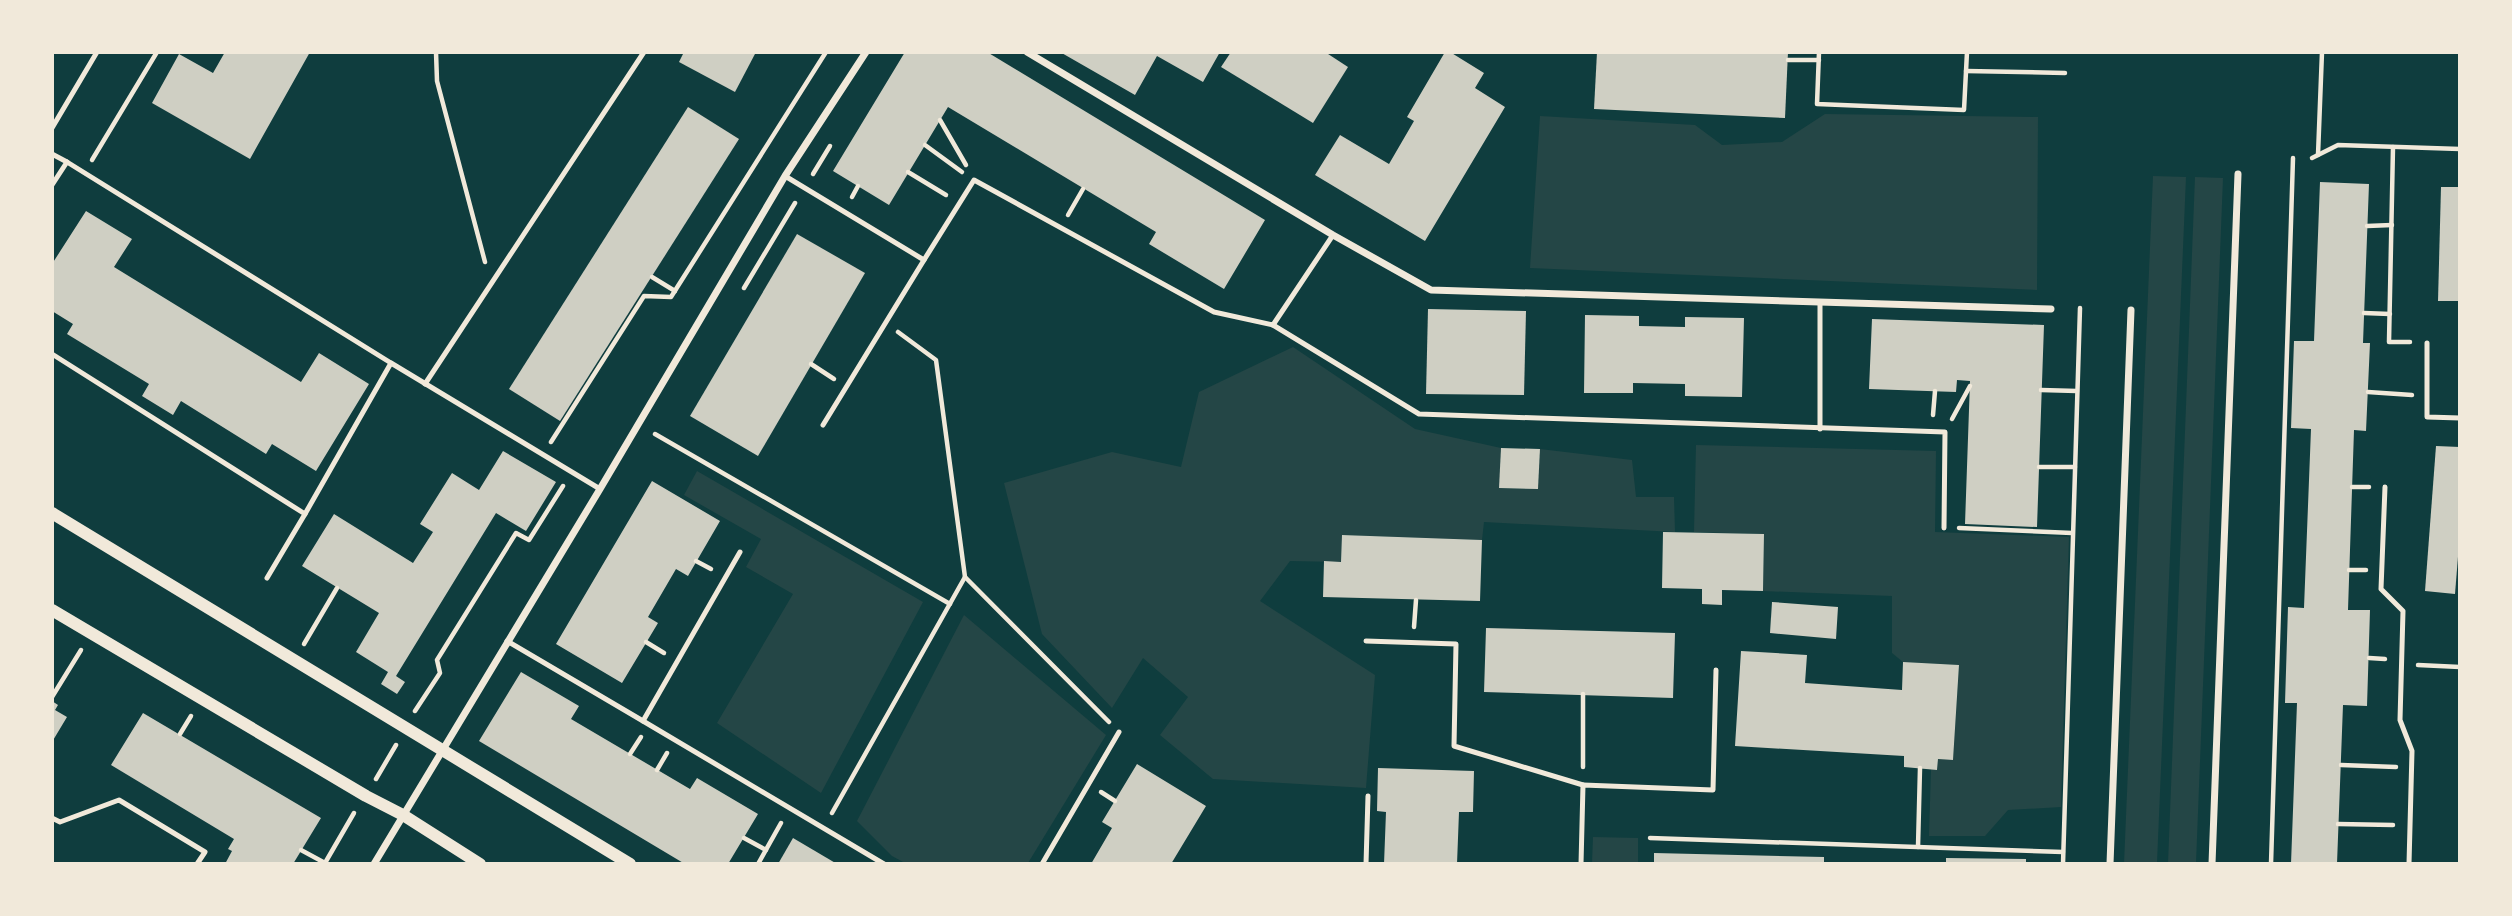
<svg xmlns="http://www.w3.org/2000/svg" width="2512" height="916" font-family="Helvetica,sans-serif">
  <rect width="100%" height="100%" fill="#0f3d3e"/>
  <g fill="#244646">
    <path d="M1825,114l213,3 -1,173 -507,-22 10,-152 155,9 27,20 60,-3z"/>
    <path d="M2153,176l33,1 -29,686 -33,1z"/>
    <path d="M2195,177l28,1 -27,685 -28,1z"/>
    <path d="M1293,347l122,82 86,19 -1,40 38,1 2,-40 92,11 4,37h38l1,35 -191,-10 -2,18 -139,-5 -2,27 -51,-1 -30,40 115,74 -9,113 -153,-9 -53,-44 28,-38 -45,-39 -31,50 -70,-74 -38,-151 108,-31 69,15 18,-75z"/>
    <path d="M1696,445l240,6 -1,81 134,5 -8,270 -53,3 -23,26h-56l2,-67 6,1 1,-11 15,1 6,-95 -56,-3 -11,-9v-57l-129,-5 1,-57 -70,-2z"/>
    <path d="M697,471l226,131 -102,191 -104,-70 76,-129 -47,-27 15,-28 -77,-44z"/>
    <path d="M964,615l142,120 -78,128h-123l-13,-7 -35,-35z"/>
    <path d="M1593,837l45,1v25h-46z"/>
  </g>
  <g fill="#cfcfc3">
    <path d="M225,52h85l-60,107 -98,-56 27,-49 34,19z"/>
    <path d="M684,52h72l-21,40 -56,-30z"/>
    <path d="M905,52h82l278,168 -41,69 -75,-45 7,-12 -208,-125 -59,98 -56,-34z"/>
    <path d="M1060,52h160l-17,30 -46,-26 -22,39z"/>
    <path d="M1231,52h94l23,15 -35,56 -92,-56z"/>
    <path d="M1445,52h5l34,21 -9,15 30,19 -80,134 -110,-66 25,-40 49,29 25,-43 -7,-4z"/>
    <path d="M1597,52h191l-3,66 -191,-9z"/>
    <path d="M688,107l51,32 -179,282 -51,-32z"/>
    <path d="M2320,182l49,2 -6,159h7l-4,88 -12,-1 -6,180h22l-3,96 -24,-1 -6,159h-46l6,-161h-12l3,-96 16,1 7,-179 -20,-1 3,-87h20z"/>
    <path d="M2441,187h19v114h-22z"/>
    <path d="M86,211l46,28 -18,28 187,115 18,-29 50,31 -53,87 -44,-27 -6,10 -85,-53 -8,14 -31,-19 7,-12 -82,-50 6,-10 -21,-13v-47z"/>
    <path d="M797,234l68,39 -107,183 -68,-40z"/>
    <path d="M1428,309l98,2 -2,84 -98,-1z"/>
    <path d="M1585,315l54,1v10l46,1v-10l59,1 -2,79 -57,-1v-12l-52,-1v10h-49z"/>
    <path d="M1872,319l172,6 -7,202 -72,-3 5,-143 -13,-1 -1,12 -87,-3z"/>
    <path d="M2436,446l24,1v85l-5,62 -30,-3z"/>
    <path d="M1501,448l39,1 -2,40 -39,-1z"/>
    <path d="M503,451l53,31 -30,49 -30,-18 -100,163 9,6 -8,12 -16,-10 7,-12 -32,-20 23,-39 -77,-47 32,-52 79,49 20,-31 -13,-8 32,-51 27,17z"/>
    <path d="M652,481l68,40 -32,55 -12,-7 -28,48 10,6 -36,60 -66,-39z"/>
    <path d="M1663,532l101,2 -1,57 -41,-1v15l-20,-1v-15l-40,-1z"/>
    <path d="M1342,535l140,5 -2,61 -157,-4 1,-36 17,1z"/>
    <path d="M1772,602l66,5 -2,32 -66,-6z"/>
    <path d="M1486,628l189,5 -2,65 -189,-6z"/>
    <path d="M1741,651l66,4 -2,28 97,7 1,-28 56,3 -6,95 -15,-1 -1,11 -33,-3v-11l-169,-10z"/>
    <path d="M521,672l58,34 -8,13 119,70 7,-11 61,36 -30,50h-43l-206,-123z"/>
    <path d="M52,701l6,4 -3,5 12,7 -15,25z"/>
    <path d="M143,713l178,105 -28,46h-68l7,-13 -4,-2 6,-10 -123,-74z"/>
    <path d="M1137,764l69,42 -35,58h-80l21,-36 -10,-6z"/>
    <path d="M1378,768l96,3 -1,41h-14l-2,52h-73l2,-52 -9,-1z"/>
    <path d="M793,838l39,23 5,3h-59z"/>
    <path d="M1654,853l170,4v7h-170z"/>
    <path d="M1946,858l80,1v5h-80z"/>
  </g>
  <g fill="none" stroke-linecap="round" stroke-linejoin="round">
    <g stroke="#f1e9da" stroke-width="4.5">
      <path d="M436,52l1,29 48,181"/>
      <path d="M1819,52l-2,52 147,6 3,-58"/>
      <path d="M1788,60h31"/>
      <path d="M1966,71l99,2"/>
      <path d="M940,120l26,45"/>
      <path d="M925,145l37,27"/>
      <path d="M2393,147l-4,195h21"/>
      <path d="M2318,155l4,-103"/>
      <path d="M2312,158l26,-13 122,4"/>
      <path d="M92,160l65,-108"/>
      <path d="M908,172l38,23"/>
      <path d="M813,174l17,-28"/>
      <path d="M852,197l6,-11"/>
      <path d="M1068,215l15,-26"/>
      <path d="M2367,226l25,-1"/>
      <path d="M652,277l23,14"/>
      <path d="M744,288l51,-85"/>
      <path d="M2364,313l26,1"/>
      <path d="M811,364l23,15"/>
      <path d="M2041,390l36,1"/>
      <path d="M2368,392l44,3"/>
      <path d="M1933,415l2,-24"/>
      <path d="M1952,419l18,-33"/>
      <path d="M655,434l295,170"/>
      <path d="M551,442l93,-146 27,1 155,-245"/>
      <path d="M2039,467h36"/>
      <path d="M2352,487h17"/>
      <path d="M1959,528l113,5"/>
      <path d="M696,561l15,8"/>
      <path d="M2349,570h17"/>
      <path d="M965,577l144,145"/>
      <path d="M1414,627l2,-27"/>
      <path d="M646,642l18,11"/>
      <path d="M304,644l33,-56"/>
      <path d="M2369,658l16,1"/>
      <path d="M2418,665l42,2"/>
      <path d="M1583,694v73"/>
      <path d="M52,697l29,-47"/>
      <path d="M415,711l25,-38 -3,-13 79,-127 13,7 34,-54"/>
      <path d="M180,734l11,-18"/>
      <path d="M630,754l11,-17"/>
      <path d="M2341,765l55,2"/>
      <path d="M657,770l10,-17"/>
      <path d="M376,779l20,-34"/>
      <path d="M1101,792l14,9"/>
      <path d="M832,813l133,-236 -29,-217 -38,-28"/>
      <path d="M2338,824l55,1"/>
      <path d="M744,838l22,12"/>
      <path d="M1650,838l413,14"/>
      <path d="M1918,847l2,-79"/>
      <path d="M301,850l24,13 29,-50"/>
      <path d="M758,864l23,-41"/>
      <path d="M2063,864l17,-556"/>
      <path d="M2271,864l22,-706"/>
    </g>
    <g stroke="#f1e9da" stroke-width="5">
      <path d="M52,128l45,-76"/>
      <path d="M52,154l15,8 -15,23"/>
      <path d="M67,162l324,201"/>
      <path d="M785,176l139,84 -101,165"/>
      <path d="M924,260l50,-80 240,132 59,13 60,-90"/>
      <path d="M1273,325l146,89 526,18 -1,96"/>
      <path d="M2427,343v74l33,1"/>
      <path d="M52,354l253,160 -38,64"/>
      <path d="M425,384l219,-332"/>
      <path d="M1820,429v-126"/>
      <path d="M2385,487l-4,102 22,22 -3,109 12,31 -3,113"/>
      <path d="M305,514l86,-151 209,126"/>
      <path d="M507,641l136,80 97,-169"/>
      <path d="M1366,641l90,3 -2,102 129,39"/>
      <path d="M643,721l241,143"/>
      <path d="M52,818l8,4 59,-22 86,52 -8,12"/>
      <path d="M1042,864l77,-132"/>
      <path d="M1366,864l2,-68"/>
      <path d="M1581,864l2,-79 130,5 3,-120"/>
    </g>
    <g stroke="#f1e9da" stroke-width="7">
      <path d="M1027,52l306,183 98,55 620,19"/>
      <path d="M374,864l226,-375 185,-313 81,-124"/>
      <path d="M2110,864l21,-554"/>
      <path d="M2212,864l26,-690"/>
    </g>
    <g stroke="#f1e9da" stroke-width="12">
      <path d="M52,513l578,351"/>
      <path d="M52,610l314,186 37,19 77,49"/>
    </g>
  </g>
  <rect width="2512" height="916" fill="none" stroke="#f1e9da" stroke-width="108"/>
</svg>
